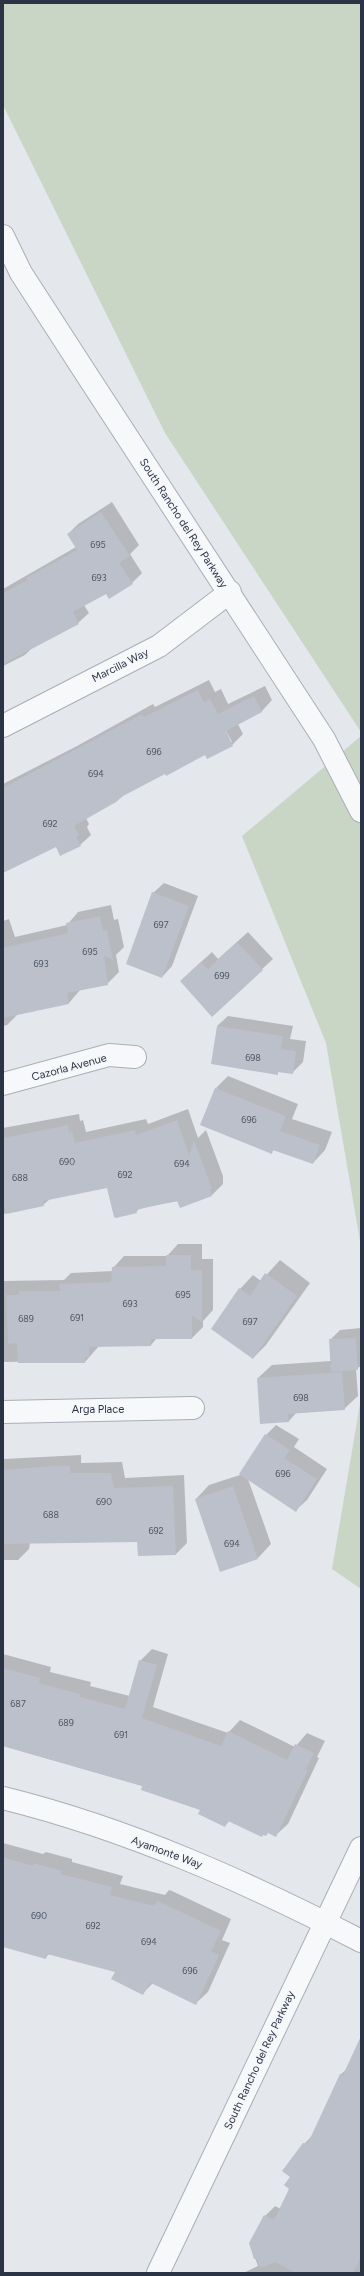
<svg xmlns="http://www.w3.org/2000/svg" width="364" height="2276" font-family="Figtree,sans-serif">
  <rect width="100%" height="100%" fill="#e4e7ec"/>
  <g fill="#c9d6c5">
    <path d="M3,3h358v729l-196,-299 -162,-328z"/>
    <path d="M361,736v511l-35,-204 -84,-207z"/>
    <path d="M361,1398v191l-29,-20z"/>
  </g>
  <g fill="#0003" fill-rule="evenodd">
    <path d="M112,502l27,43 -9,9 12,19 -10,10 -26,10 -22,12 5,8 -11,10 -46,25 -7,7 -22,11v-77l73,-42 -8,-13 10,-10z"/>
    <path d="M209,680l6,12 6,-3 7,15 37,-18 7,14 -10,11 -24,13 5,10 -11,11 -24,13 -2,-4 -40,18 -44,23 -36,23 3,6 -2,3 4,8 -11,10h-24l-53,26v-87l74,-38 76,-42 2,3zM224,727l8,15h-2z"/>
    <path d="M164,883l34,13 -26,70 -10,11 -9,-84z"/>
    <path d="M111,905l3,15 4,-1 6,28 -8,8 3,17 -12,12 -27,6 -11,13 -51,11 -11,11 -4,1v-105l6,-2 6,18 52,-12 11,-13z"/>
    <path d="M248,932l25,27 -61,57 -21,-45 21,-19 6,7z"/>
    <path d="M228,1016l65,10 -3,13 16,2 -3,21 -11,11 -12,-2 -3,2 -60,-47z"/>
    <path d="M228,1076l70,28 -6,15 40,13 -7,18 -12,13 -39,-13 -3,2 -55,-64z"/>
    <path d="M188,1109l10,29 8,-8 17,46v8l-11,11 -72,13 -4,4 -28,-25 -58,12 -7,6 -40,9v-86l76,-14 1,7 3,-1 3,12 60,-13 2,5z"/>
    <path d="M178,1244h24v15h11v51l-10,11v6l-11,11h-35l-6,7 -52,1 -14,16 -26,1v-2l-56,1v-81l61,-1 7,-7 42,-2v-3l11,-12h43z"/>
    <path d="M280,1260l30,23 -44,62 -13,13 -13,-69 13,-14 8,6z"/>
    <path d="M361,1328v38l-5,3 2,27 -14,13 -47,3 -8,9 -28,2 -3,-45 14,-13 59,-4 -1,-21 10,-10z"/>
    <path d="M276,1425l23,14 -5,8 33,22 -20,31 -11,10 -48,-31 23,65 -13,14 -62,-59 13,-14 31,-10 26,-40z"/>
    <path d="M81,1455v8l41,-1 3,16 59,-3 3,68 -11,11 -38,-13 -108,2 -1,6 -11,11h-15v-101z"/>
    <path d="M152,1649l16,5 -15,53 75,26 12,-13 55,27 12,-14 18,8 -8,16 2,1 -31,66 -12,11 -46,-15 -5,6 -24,-16 -58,-24 -140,-40v-92l48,13 -1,5 41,10 -1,4 40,10 10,-35z"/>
    <path d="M3,1843l40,11 3,-2 26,7v3l51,14 -3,8 45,11 4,-5 3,1 59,28 -9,21 8,3 -22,49 -12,11 -43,-20 -10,10 -27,-22 -66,-18 -5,5 -42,-18z"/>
    <path d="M361,2043v230h-118l15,-7 -8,-22 15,-28 10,-10 6,3 9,-21 2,-11 12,-33 8,-8 29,-62 6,-5z"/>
  </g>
  <g fill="#bbc0ca">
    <path d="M101,512l29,44 -11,7 14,21 -24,15 -3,-5 -33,18 6,12 -76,40v-71l25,-13 -2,-2 51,-28 -10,-16z"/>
    <path d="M198,690l6,12 6,-3 8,15 36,-18 8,16 -36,19 7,15 -26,13 -2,-4 -39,21 -1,-2 -42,22 -7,6 -42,24 5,9 -3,2 5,9 -21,10 -4,-9 -53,26v-85l139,-74 2,3z"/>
    <path d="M152,892l37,14 -27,72 -36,-14z"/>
    <path d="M100,916l3,15 4,-1 6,30 -9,-4 4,29 -41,8 2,11 -66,14v-70l65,-15 -2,-10z"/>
    <path d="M237,942l26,28 -51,47 -32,-36 21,-19 7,7z"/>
    <path d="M217,1026l66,10 -2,13 15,2 -3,23 -15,-2v3l-67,-11z"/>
    <path d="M215,1088l71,28 -6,15 40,14 -7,19 -40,-14 -1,4 -72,-29z"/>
    <path d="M177,1120l12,35 5,-15 18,49h-2l2,7 -32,12 -3,-7h-3l-38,9 1,3 -21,5 -2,-1 -7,-29 -64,13 1,5 -38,8 -3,-12v-64l65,-13 1,7 3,-1 3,12 60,-13 1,5z"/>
    <path d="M166,1255h25v15h11v53l-10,-8v24h-41v7l-62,1v10h-4v6h-67l-1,-20 -9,1 -2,-49h13v-4h41l-1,-7 52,-2 1,-15 54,-1z"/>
    <path d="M265,1273l32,23 -44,63 -42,-30 28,-41 11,8z"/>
    <path d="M356,1338l2,32 -27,2 -2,-33z"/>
    <path d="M342,1372l3,38 -57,4 1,8 -29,2 -3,-46z"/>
    <path d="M265,1434l25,16 -6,8 33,21 -21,33 -57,-38z"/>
    <path d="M51,1466h19v7h41l3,15 59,-2 3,69 -38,1 -1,-14 -134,2v-74z"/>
    <path d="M233,1486l25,73 -38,13 -25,-73z"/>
    <path d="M139,1660l18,5 -15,53 79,28 7,-15 59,29 8,-16 19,9 -8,16 2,1 -32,67 -8,-4 -2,3 -3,-1 -1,2 -34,-16 -3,6 -27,-13 2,-4 -59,-20 1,-4 -139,-40v-78l37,10 -1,5 41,11v3l45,12z"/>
    <path d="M3,1857l30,9v-3l29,8 -1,3 51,13 -2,8 44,11 3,-5 3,1 61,29 -10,20 8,4 -23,50 -45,-22 -2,1 -6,11 -32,-16 4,-7 -68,-18 -1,5 -43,-12z"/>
    <path d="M361,2036v221l-8,16h-57l-21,-11 -15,6 -3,-9h-3l-5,-16 15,-28 10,5 15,-31 -5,-4 6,-8 -8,-6 21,-28h5l32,-69 3,1z"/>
  </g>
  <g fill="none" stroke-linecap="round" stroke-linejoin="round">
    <g stroke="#a9aeb7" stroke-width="24">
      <g id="minor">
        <path d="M3,726l156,-80 71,-54"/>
        <path d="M3,1084l106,-29 26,2"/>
        <path d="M3,1412l190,-4"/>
        <path d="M3,1798c125,31 244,84 358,143"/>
      </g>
    </g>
    <g stroke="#a9aeb7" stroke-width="24">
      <g id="tertiary">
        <path d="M3,236l18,37 64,99 239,367 37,72"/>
        <path d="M158,2273l203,-425"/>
      </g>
    </g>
    <use href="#minor" stroke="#f7f8fa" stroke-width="22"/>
    <use href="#tertiary" stroke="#f7f8fa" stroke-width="22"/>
  </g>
  <g text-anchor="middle" stroke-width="3" stroke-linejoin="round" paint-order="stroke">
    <g font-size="9" fill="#4f5766">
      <text x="98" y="548">695</text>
      <text x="99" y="581">693</text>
      <text x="154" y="755">696</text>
      <text x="96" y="777">694</text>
      <text x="50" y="827">692</text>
      <text x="161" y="928">697</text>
      <text x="90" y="955">695</text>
      <text x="41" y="967">693</text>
      <text x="222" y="979">699</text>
      <text x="253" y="1061">698</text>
      <text x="249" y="1123">696</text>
      <text x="67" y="1165">690</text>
      <text x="182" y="1167">694</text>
      <text x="125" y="1178">692</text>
      <text x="20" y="1181">688</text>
      <text x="183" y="1298">695</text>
      <text x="130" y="1307">693</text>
      <text x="77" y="1321">691</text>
      <text x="26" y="1322">689</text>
      <text x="250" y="1325">697</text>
      <text x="301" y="1401">698</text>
      <text x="283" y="1477">696</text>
      <text x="104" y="1505">690</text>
      <text x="51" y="1518">688</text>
      <text x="156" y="1534">692</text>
      <text x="232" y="1547">694</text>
      <text x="18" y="1707">687</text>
      <text x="66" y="1726">689</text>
      <text x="121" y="1738">691</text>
      <text x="39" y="1919">690</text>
      <text x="93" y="1929">692</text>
      <text x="149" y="1945">694</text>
      <text x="190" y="1974">696</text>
    </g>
    <g font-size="11" fill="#2b3445" stroke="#f4f6f9">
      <text transform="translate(184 523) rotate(57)" y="4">South Rancho del Rey Parkway</text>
      <text transform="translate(120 665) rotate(-27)" y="4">Marcilla Way</text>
      <text transform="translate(69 1067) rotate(-15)" y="4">Cazorla Avenue</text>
      <text x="98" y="1413">Arga Place</text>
      <text transform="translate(167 1852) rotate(20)" y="4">Ayamonte Way</text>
      <text transform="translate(259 2060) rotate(-65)" y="4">South Rancho del Rey Parkway</text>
    </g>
  </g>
  <rect width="364" height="2276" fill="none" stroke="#2b3445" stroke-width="8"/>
</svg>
